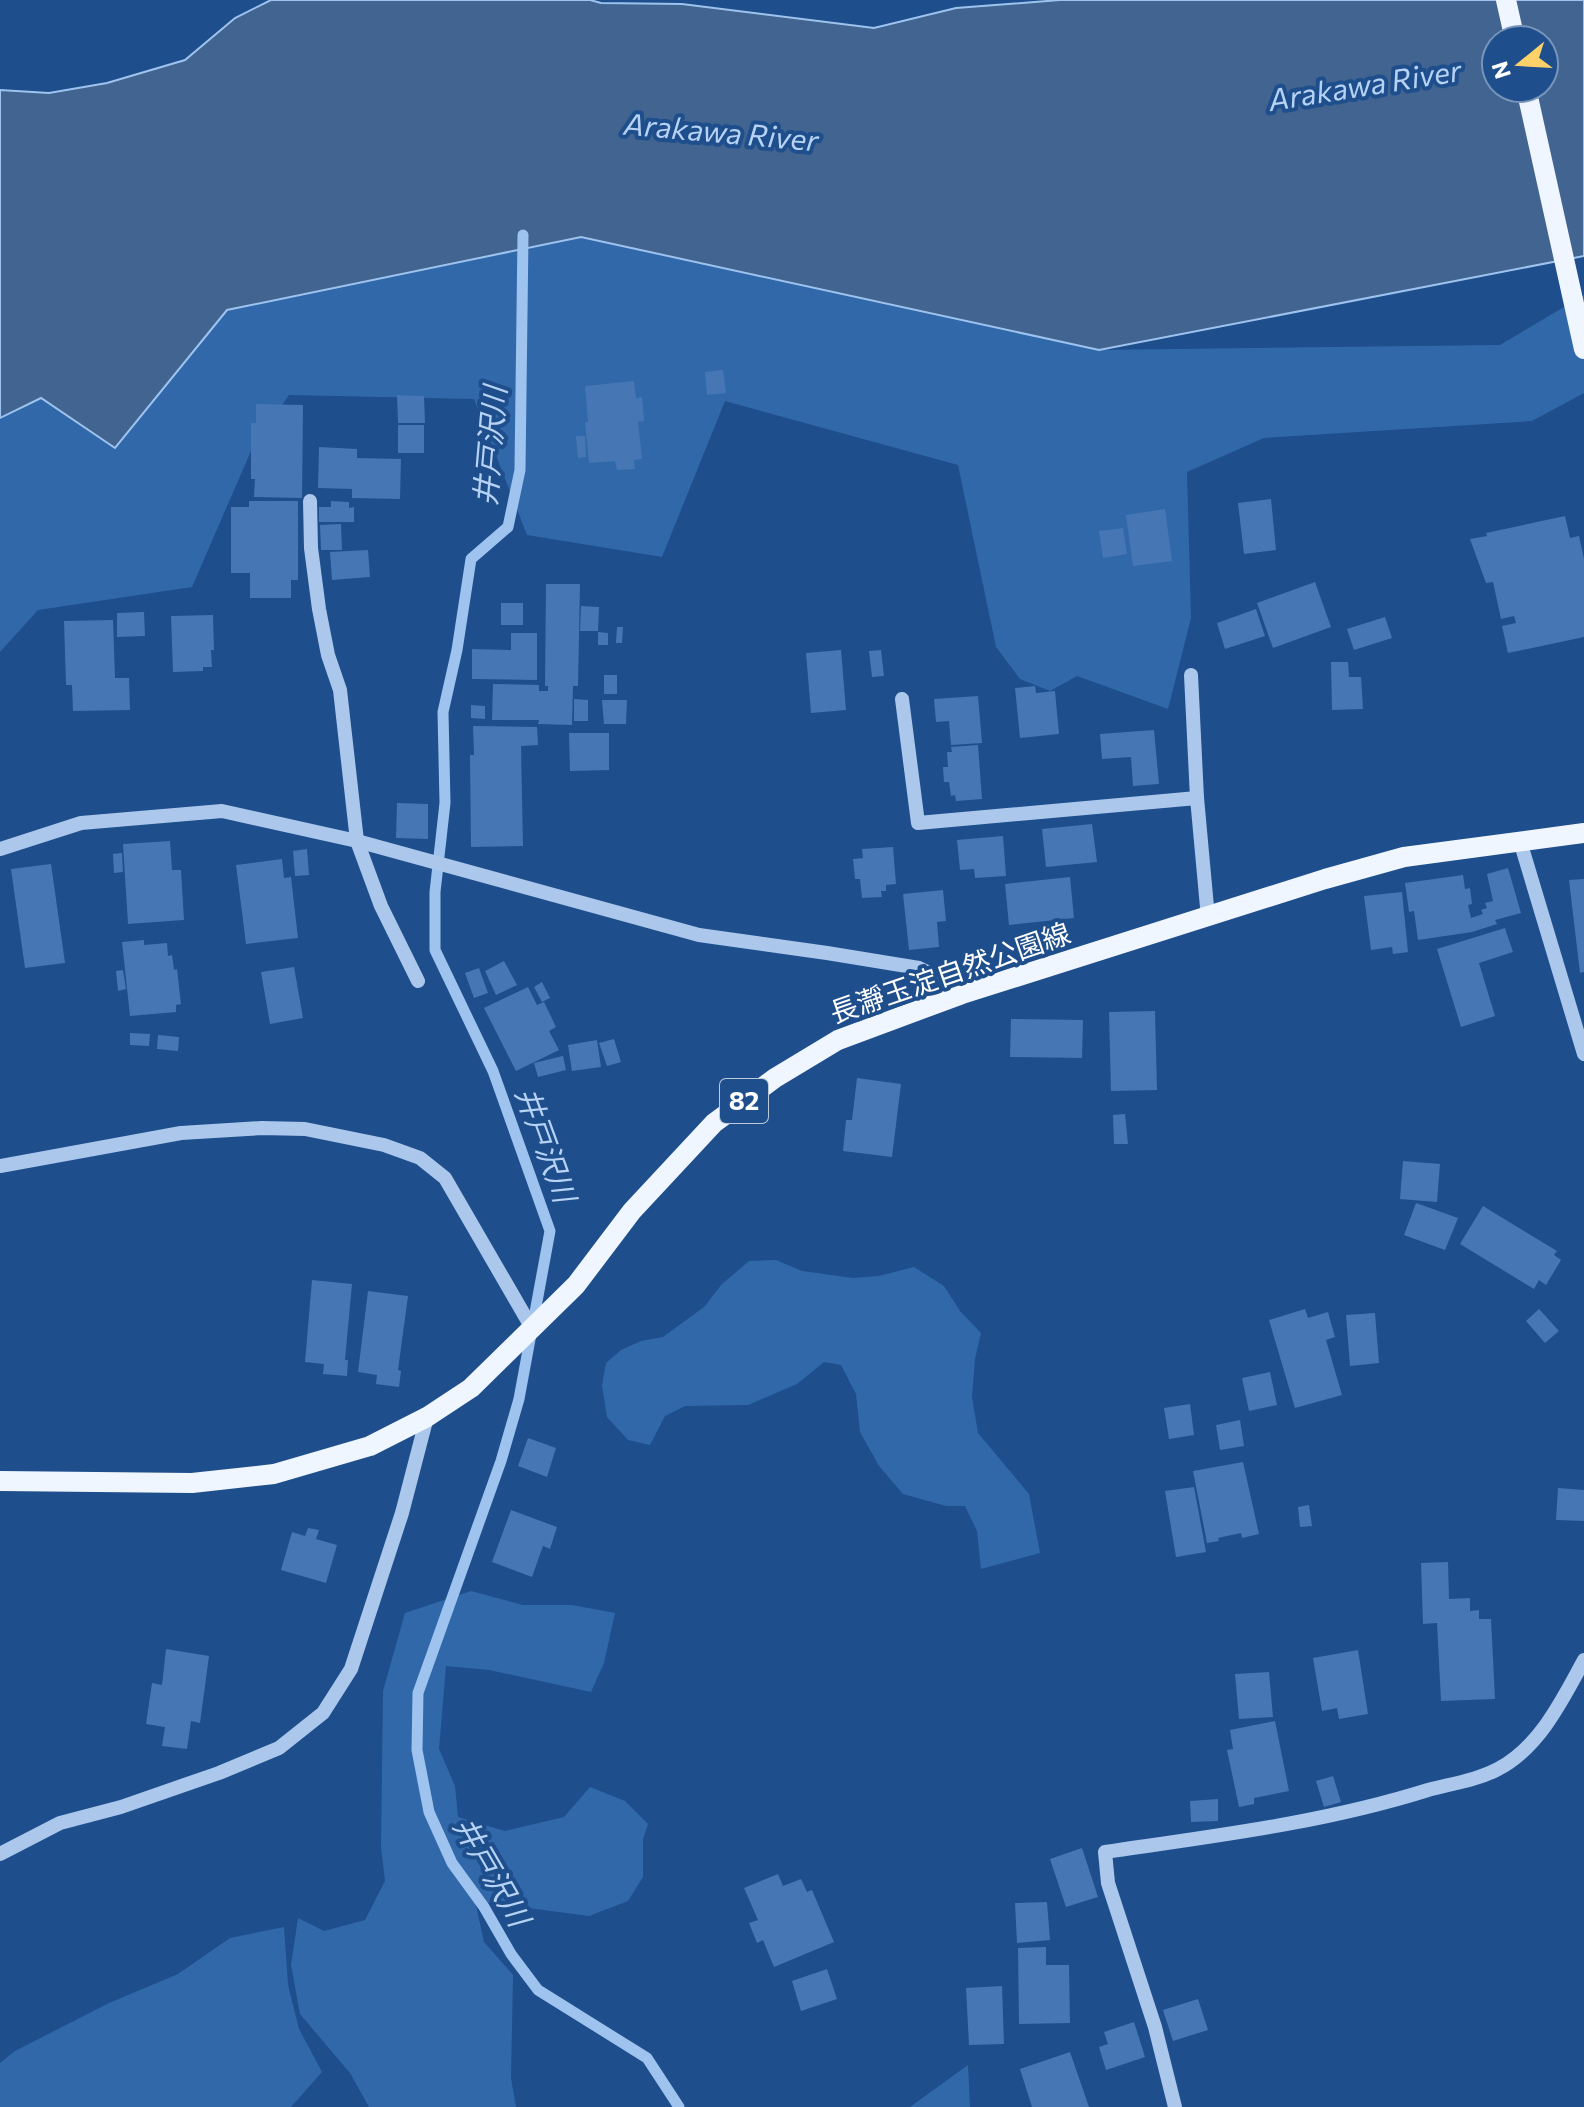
<svg xmlns="http://www.w3.org/2000/svg" width="1584" height="2107" font-family="Commissioner,'Noto Sans JP',sans-serif">
  <rect width="100%" height="100%" fill="#1e4e8c"/>
  <g fill="#3168aa">
    <path d="M581,237l518,113 401,-5 84,-50v98l-52,28 -268,17 -77,34 4,146 -23,91 -91,-33 -27,15 -30,-12 -24,-32 -38,-182 -233,-64 -63,156 -135,-22 -53,-136 -185,-4 -38,56 -59,136 -154,23 -38,42v-234l41,-20 74,50 112,-138z"/>
    <path d="M776,1260l26,11 51,7 26,-2 35,-9 30,19 16,25 21,22 -6,26 -3,38 6,36 51,61 11,59 -59,16 -4,-38 -12,-25h-19l-43,-12 -24,-28 -19,-34 -4,-38 -15,-29 -17,-3 -27,22 -49,21 -63,1 -20,10 -15,29 -22,-5 -21,-23 -5,-32 4,-22 15,-13 20,-9 22,-4 41,-30 18,-23 27,-23z"/>
    <path d="M471,1591l52,14h49l43,8 -11,50 -13,29 -102,-22 -43,-4 -7,83 16,37 3,31 47,14 59,-14 26,-30 35,14 23,23 -5,15v38l-15,24 -39,15 -114,-15 9,41 29,33 -2,103 5,29h-147l-19,-34 -50,-59 -9,-49 7,-47 26,13 41,-11 20,-39 -4,-34 2,-156 22,-78z"/>
    <path d="M284,1927l4,58 11,44 23,43 -31,35h-291v-44l15,-12 94,-48 69,-29 52,-36z"/>
    <path d="M968,2065l2,42h-60z"/>
  </g>
  <path fill="#416491" stroke="#9ec3ee" stroke-width="2" fill-rule="evenodd" d="M271,0h319l11,3 81,1 192,24 82,-20 104,-8h524v256l-485,94 -518,-113 -354,73 -112,138 -74,-50 -41,20v-328l49,3 58,-10 78,-23 50,-42zM1496,40h48v48h-48z"/>
  <g fill="none" stroke-linecap="round" stroke-linejoin="round">
    <path stroke="#9ec3ee" stroke-width="11" d="M523,235l-3,235 -12,57 -37,32 -14,91 -14,62 2,91 -10,89v58l58,121 57,160 -31,168 -18,62 -83,232 -1,57 12,62 23,51 32,44 27,47 27,36 109,68 32,49"/>
  </g>
  <g fill="#4677b4">
    <path d="M723,370l3,23 -19,2 -2,-23z"/>
    <path d="M634,381l2,17 6,-1 2,24 -6,1 4,37 -8,1 1,9 -18,1 -2,-9 -26,2 -4,-41h3l-3,-36z"/>
    <path d="M397,395l27,1 1,27h-27z"/>
    <path d="M256,404l47,1 -1,93 -48,-1 1,-18h-4v-56h5z"/>
    <rect x="398" y="425" width="26" height="28"/>
    <path d="M576,436h9l1,21 -8,1z"/>
    <path d="M319,447l38,2v9l44,1 -1,40 -48,-1v-9l-34,-1z"/>
    <path d="M1271,499l5,51 -32,4 -6,-51z"/>
    <path d="M249,501h49v79h-7v18h-41v-25h-19v-66h18z"/>
    <path d="M331,501l18,1v6l5,-1v15h-35v-15h12z"/>
    <path d="M1165,509l7,52 -39,5 -7,-51z"/>
    <path d="M1565,516l5,22 9,-2 5,23v78l-76,16 -6,-27 14,-3 -2,-7 -13,3 -8,-37 -7,1 -16,-44 17,-3 -1,-3z"/>
    <path d="M341,524l1,26h-21l-1,-25z"/>
    <path d="M1123,528l4,26 -24,4 -4,-27z"/>
    <path d="M368,550l2,27 -38,3 -2,-28z"/>
    <path d="M1315,582l16,45 -58,21 -16,-45z"/>
    <path d="M546,584h34l-2,102h-5l-1,39 -34,-1 1,-4h-47l1,-36 46,1v6h9v-5h-3z"/>
    <rect x="501" y="603" width="22" height="22"/>
    <path d="M581,606l18,1 -1,24h-18z"/>
    <path d="M1256,609l9,27 -40,13 -8,-26z"/>
    <path d="M144,612l1,24 -28,1v-24z"/>
    <path d="M213,615l1,35h-3l1,17h-9v4l-30,1 -2,-56z"/>
    <path d="M1385,617l7,21 -38,12 -7,-21z"/>
    <path d="M113,620l2,58h14l1,32 -57,1 -1,-26h-6l-2,-64z"/>
    <path d="M617,627h6l-1,16h-6z"/>
    <path d="M598,632l10,1v12h-10z"/>
    <path d="M511,633h26v47l-65,-1v-30l39,1z"/>
    <path d="M841,650l5,60 -35,3 -5,-60z"/>
    <path d="M881,650l3,26 -12,1 -3,-26z"/>
    <path d="M1331,662h17l1,15h12l2,32 -31,1z"/>
    <rect x="604" y="675" width="13" height="19"/>
    <path d="M1035,686l1,7 19,-2 4,43 -39,4 -5,-50z"/>
    <path d="M978,696l4,47 -31,2 -2,-24 -13,1 -2,-23z"/>
    <path d="M574,699l14,1v21h-14z"/>
    <path d="M602,700h25l-1,24h-22z"/>
    <path d="M471,705l14,1v13l-14,-1z"/>
    <path d="M473,726l64,1 1,18 -17,1 2,100 -52,1 -1,-92h4z"/>
    <path d="M1154,730l5,54 -26,2 -2,-29 -29,2 -2,-25z"/>
    <path d="M569,733h40v37l-39,1z"/>
    <path d="M978,745l4,54 -26,2 -1,-6 -4,1 -2,-14h-5l-1,-15h5l-1,-15h5l-1,-5z"/>
    <path d="M397,803l31,1v35l-32,-1z"/>
    <path d="M1092,824l5,38 -51,5 -4,-38z"/>
    <path d="M1003,836l3,40 -31,2 -1,-9 -14,1 -3,-30z"/>
    <path d="M170,841l2,29h9l3,50 -56,4 -5,-80z"/>
    <path d="M893,847l3,37 -10,1v6h-5l1,6 -20,1 -2,-19h-5l-2,-20 10,-1 -1,-9z"/>
    <path d="M307,849l2,26 -14,1 -2,-25z"/>
    <path d="M122,853l1,19 -9,1 -1,-19z"/>
    <path d="M282,859l2,19 7,-1 7,61 -52,6 -10,-79z"/>
    <path d="M51,864l14,99 -40,5 -14,-99z"/>
    <path d="M1508,868l13,45 -26,7 2,4 -25,8 -54,8 -4,-29 -5,1 -4,-29 58,-8 2,14 5,-1 2,16 -4,1 3,13 12,-4 -2,-4 6,-2 -2,-5 8,-2 -6,-27z"/>
    <path d="M1070,877l4,41 -65,7 -4,-41z"/>
    <path d="M1584,879v93l-4,1 -11,-93z"/>
    <path d="M943,890l3,31 -9,1 2,25 -30,3 -6,-56z"/>
    <path d="M1402,892l6,60 -15,2 -1,-7 -21,3 -7,-54z"/>
    <path d="M1505,928l8,24 -34,11 16,53 -34,11 -24,-78z"/>
    <path d="M144,940v5l23,-2 1,13 4,-1 2,15 3,-1 4,35 -5,1v7l-46,4 -8,-74z"/>
    <path d="M504,961l13,24 -21,10 -11,-24z"/>
    <path d="M294,967l9,51 -33,6 -9,-52z"/>
    <path d="M479,968l9,25 -14,5 -9,-25z"/>
    <path d="M123,970l3,19 -8,2 -2,-20z"/>
    <path d="M542,982l8,16 -8,4 -8,-15z"/>
    <path d="M528,987l9,18 7,-3 12,25 -7,4 10,19 -43,21 -32,-63z"/>
    <path d="M1155,1011l2,79 -46,1 -2,-79z"/>
    <path d="M1011,1019l72,1 -1,38 -72,-1z"/>
    <path d="M130,1033l20,1 -1,12 -19,-1z"/>
    <path d="M158,1035l21,2 -1,14 -21,-2z"/>
    <path d="M614,1039l7,23 -14,4 -8,-23z"/>
    <path d="M597,1040l4,27 -29,4 -4,-26z"/>
    <path d="M563,1056l3,14 -28,7 -4,-14z"/>
    <path d="M857,1078l44,6 -9,73 -49,-6 3,-31h6z"/>
    <path d="M1125,1114l3,30h-14l-1,-29z"/>
    <path d="M1403,1161l37,3 -3,38 -37,-3z"/>
    <path d="M1416,1203l42,15 -13,32 -41,-15z"/>
    <path d="M1483,1206l74,45 -3,4 7,5 -15,25 -7,-5 -5,9 -74,-45z"/>
    <path d="M312,1280l40,4 -7,76h3l-1,16 -24,-2 1,-10 -19,-2z"/>
    <path d="M368,1291l40,5 -10,74 3,1 -2,16 -23,-3 1,-9 -19,-3z"/>
    <path d="M1305,1309l3,9 20,-6 7,25 -9,3 16,55 -47,13 -26,-88z"/>
    <path d="M1539,1309l20,22 -14,12 -19,-22z"/>
    <path d="M1375,1313l4,50 -29,3 -4,-51z"/>
    <path d="M1270,1372l7,33 -28,6 -7,-33z"/>
    <path d="M1190,1404l4,31 -25,4 -5,-31z"/>
    <path d="M1240,1420l4,26 -24,4 -4,-25z"/>
    <path d="M528,1438l28,10 -9,29 -29,-11z"/>
    <path d="M1243,1462l16,72 -17,4 -1,-5 -23,5 1,3 -12,2 -14,-72z"/>
    <path d="M1194,1487l12,65 -30,5 -11,-66z"/>
    <path d="M1558,1488l26,2v31l-28,-1z"/>
    <path d="M1309,1505l3,21 -12,1 -2,-20z"/>
    <path d="M511,1510l46,17 -7,22 -7,-3 -11,31 -40,-15z"/>
    <path d="M308,1528l11,2 -3,9 21,6 -11,38 -45,-13 11,-38 13,4z"/>
    <path d="M1448,1562l1,37 21,-1v13l9,-1v9h12l4,80 -54,2 -4,-78 -14,1 -2,-61z"/>
    <path d="M166,1649l43,7 -9,67 -9,-2 -4,28 -25,-3 3,-19 -19,-3 6,-41 10,2z"/>
    <path d="M1358,1650l10,64 -29,5 -2,-11 -15,3 -9,-53z"/>
    <path d="M1269,1672l4,45 -34,2 -4,-45z"/>
    <path d="M1275,1721l14,70 -35,7v6l-15,3 -12,-57 6,-1 -3,-19z"/>
    <path d="M1333,1776l8,26 -17,5 -8,-26z"/>
    <path d="M1218,1799v22l-27,1 -1,-21z"/>
    <path d="M1082,1848l16,49 -32,10 -16,-48z"/>
    <path d="M778,1874l5,12 18,-7 6,13 5,-2 22,52 -60,25 -11,-27 -6,3 -8,-20 9,-3 -14,-32z"/>
    <path d="M1047,1902l3,38 -33,3 -2,-40z"/>
    <path d="M1046,1947v18h23l1,58 -51,1 -1,-76z"/>
    <path d="M827,1969l10,30 -36,12 -9,-30z"/>
    <path d="M1002,1986l2,58 -35,1 -3,-57z"/>
    <path d="M1198,1999l10,31 -35,11 -10,-31z"/>
    <path d="M1134,2022l11,35 -39,13 -7,-23 9,-3 -4,-12z"/>
    <path d="M1070,2052l19,55h-57l-12,-38z"/>
  </g>
  <g fill="none" stroke-linecap="round" stroke-linejoin="round">
    <g stroke="#abc8ec" stroke-width="14">
      <path d="M310,501l1,47 8,61 9,46 12,35 17,151 24,65 37,75"/>
      <path d="M1191,675l6,123"/>
      <path d="M902,699l16,124 279,-25 11,120"/>
      <path d="M1520,841l64,213"/>
      <path d="M0,849l81,-26 141,-12 135,30 342,94 128,18 92,15 23,11 20,15"/>
      <path d="M0,1166l181,-33 81,-5 43,1 79,16 36,13 25,20 88,152"/>
      <path d="M0,1854l60,-31 61,-16 98,-34 60,-25 44,-35 28,-44 51,-156 25,-96"/>
      <path d="M1175,2107l-20,-80 -47,-144 -3,-31c109,-16 218,-29 323,-62 22,-6 50,-10 70,-21 41,-21 65,-70 86,-109"/>
    </g>
    <g stroke="#f0f6ff" stroke-width="20">
      <path d="M1506,0l9,40"/>
      <path d="M1526,88l58,261"/>
      <path d="M0,1481l192,2 82,-9 96,-28 57,-29 44,-29 105,-103 56,-74 82,-88 61,-45 63,-38 124,-46 363,-115 79,-22 180,-24"/>
    </g>
  </g>
  <g text-anchor="middle" stroke-width="8" stroke-linejoin="round" paint-order="stroke">
    <rect fill="#1e4e8c" stroke="#bccadc" stroke-width="2" x="720" y="1079" width="48" height="44" rx="6"/>
    <g font-size="26" font-weight="bold" fill="#fff">
      <text x="744" y="1110">82</text>
    </g>
    <g font-size="28" fill="#fff" stroke="#1e4e8c">
      <text transform="translate(950 973) rotate(-19)" y="10">長瀞玉淀自然公園線</text>
    </g>
    <g font-size="30" font-style="italic" fill="#b6d2f4" stroke="#1e4e8c">
      <text transform="translate(1365 86) rotate(-9)" y="10">Arakawa River</text>
      <text transform="translate(721 133) rotate(5)" y="10">Arakawa River</text>
      <text transform="translate(491 446) rotate(-85)" y="10">井戸沢川</text>
      <text transform="translate(545 1145) rotate(70)" y="10">井戸沢川</text>
      <text transform="translate(491 1872) rotate(60)" y="10">井戸沢川</text>
    </g>
  </g>
  <g transform="translate(1520 64) rotate(252)"><circle r="38" fill="#1e4e8c" stroke="#7895ba" stroke-width="2"/>
  <path d="M0-6L14 30L0 20L-14 30Z" fill="#fcd169"/>
  <text y="-12" font-size="22" font-weight="bold" text-anchor="middle" fill="#ffffff">N</text>
  </g>
</svg>
